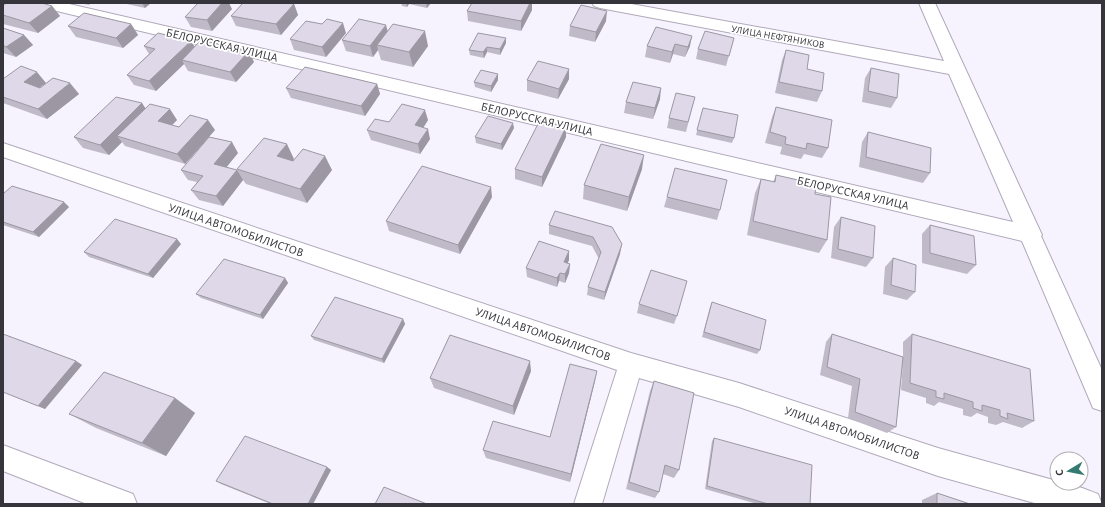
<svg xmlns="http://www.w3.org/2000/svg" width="1105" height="507" font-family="'Alegreya Sans',sans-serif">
  <rect width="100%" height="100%" fill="#f7f3fe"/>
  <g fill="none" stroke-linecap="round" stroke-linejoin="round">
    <g stroke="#b0a9ba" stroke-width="2">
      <g id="minor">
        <path d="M36,3h29l948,219 -64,-148 -349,-66 -6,-2 -2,-3h34l318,58 -25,-58h16l107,232 -1,1 61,134v41l-9,-3 -71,-167 -978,-233 -6,-2z"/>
        <path d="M3,143l628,210 108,30 199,65 119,33v2c14,0 28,6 41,11l4,10h-64l-100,-28 -199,-69 -100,-29 -37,126h-28l43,-134 -614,-213z"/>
        <path d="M3,445l130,49 4,10h-50l-84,-33z"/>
      </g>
    </g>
    <use href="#minor" fill="#fff" fill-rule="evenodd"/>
  </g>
  <g fill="#c0bac8">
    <path d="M78,3h13l-2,2z"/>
    <path d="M122,3h29l-6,5z"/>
    <path d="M401,3h30l-4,5 -18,-4 -2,3 -5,-1z"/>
    <path d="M472,3h60v7l-11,21 -53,-10 -1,-10z"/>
    <path d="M3,4l1,1 48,1 8,10 -22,17 -35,-9z"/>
    <path d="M294,4l4,11 -17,20 -45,-9 -5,-10z"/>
    <path d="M232,9l-20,22 -21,-4 -6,-10z"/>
    <path d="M606,21l-11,21 -26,-6 1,-10z"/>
    <path d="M131,24l7,11 -15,13 -47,-11 -8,-11z"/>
    <path d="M656,27l34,19 -5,11 -12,-3 -3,9 -25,-6 2,-11z"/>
    <path d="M3,28l21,7 9,10 -17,12 -13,-4z"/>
    <path d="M388,31l40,15 -15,21 -32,-7 -3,-10 -5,7 -27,-6 -4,-11z"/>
    <path d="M346,33l-20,24 -32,-7 -4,-11z"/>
    <path d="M734,38l-8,28 -30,-7 2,-10z"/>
    <path d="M191,41l4,6 59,15 -18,20 -48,-11 -4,-7 -28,27 -22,-6 -7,-10 22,-21 -5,-8z"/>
    <path d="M506,43l-6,12 -13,-3 -3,6 -14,-3 -1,-5z"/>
    <path d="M786,50l21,19 15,22 -5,11 -42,-9 7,-33z"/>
    <path d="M871,68l26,30 -6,10 -29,-6 3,-24z"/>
    <path d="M498,74v6l-7,12 -16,-5 -1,-5z"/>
    <path d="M3,79l43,4 -6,4 39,7 -32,25 -44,-16z"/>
    <path d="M569,79l-11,20 -31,-8v-11z"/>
    <path d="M377,84l3,10 -15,22 -74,-18 -5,-10z"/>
    <path d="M695,97l-9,35 -19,-4 2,-10z"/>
    <path d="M660,99l-7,20 -29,-6 2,-11z"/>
    <path d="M142,103l3,5 32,12 -5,5 7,2 36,3 -30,34 -60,-18 -3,-4 -13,13 -26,-7 -9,-11z"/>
    <path d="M776,107l52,41 -6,10 -18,-4 -3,5 -21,-5 2,-7 -17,-4 7,-26z"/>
    <path d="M703,108l31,30 -2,5 -36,-8z"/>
    <path d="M428,120l-5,8 7,11 -10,15 -49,-14 -4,-10 22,-8z"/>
    <path d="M514,128l-12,22 -26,-7 -1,-6z"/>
    <path d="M868,132l62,41 -7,10 -64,-16 3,-25z"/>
    <path d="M566,137l-24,50 -27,-8v-10z"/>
    <path d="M238,153l-12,14 11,3 57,-11 -2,2 40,9 -25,33 -61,-19 -3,-4 -20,26 -24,-6 -8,-10 6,-8 -9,-2 -7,-10z"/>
    <path d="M642,169l-15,42 -44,-12 1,-14z"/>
    <path d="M776,175l39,19 12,46 -8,13 -72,-18 8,-42 6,-14 12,3z"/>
    <path d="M3,194l66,13 -30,30 -36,-12z"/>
    <path d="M492,197l-32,57 -71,-23 -3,-10z"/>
    <path d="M667,197l53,13 -3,10 -53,-13z"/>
    <path d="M555,211l65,43 -16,46 -17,-5 1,-8 11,-28 -7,-13 -43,-12v-9z"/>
    <path d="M841,217l32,41 -7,9 -35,-9 3,-31z"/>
    <path d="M930,225l46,40 -9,9 -45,-11v-29z"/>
    <path d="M181,244l-28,34 -64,-21 -5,-5z"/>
    <path d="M569,251v9l-2,4h3l-1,9 -4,10 -6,-2 -2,6 -30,-10 -1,-9z"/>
    <path d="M893,258l22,34 -8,8 -24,-6 2,-27z"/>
    <path d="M285,278l3,5 -25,36 -62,-21 -5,-4z"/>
    <path d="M712,302l48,48 -3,4 -55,-17 8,-30z"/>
    <path d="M639,304l38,12 -3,8 -37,-11z"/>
    <path d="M403,319l2,5 -21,39 -70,-23 -3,-4z"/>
    <path d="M3,334l73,27 6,4 -37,44 -42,-17z"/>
    <path d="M832,334l71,23v-15l9,-8 122,87 -12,7 -19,-6 -7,3 -8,-2v-6l-11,-4 -6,4 -8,-2v-6l-24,-7 -5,4 -8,-3v-5l-25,-8 2,-29 -7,66 -9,6 -39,-15 4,-32 -32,-11 6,-33z"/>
    <path d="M531,371l-17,44 -80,-27 -4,-10z"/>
    <path d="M595,381l-25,101 -84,-24 -3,-8 67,-13z"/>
    <path d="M654,381l25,89 -5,8 -11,-4 -4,18 -4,6 -29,-9 24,-98z"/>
    <path d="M175,398l20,15 -29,43 -70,-28 -27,-14z"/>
    <path d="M714,438l96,66h-53l-52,-15 7,-48z"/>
    <path d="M327,467l4,3 -18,34h-42l-50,-20 -5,-3z"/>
    <path d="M937,493l33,11h-48v-4z"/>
  </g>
  <g fill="#9c97a3">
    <path d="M142,3h9l-6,5z"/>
    <path d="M222,3h7l3,6 -20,22 -5,-11z"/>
    <path d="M406,3h2l1,1 -2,3z"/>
    <path d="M426,3h5l-4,5z"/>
    <path d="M530,3h2v7l-11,21v-10z"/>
    <path d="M294,4l4,11 -17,20 -5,-11z"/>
    <path d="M52,6l8,10 -22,17 -9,-10z"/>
    <path d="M607,11l-1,10 -11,21 1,-10z"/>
    <path d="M343,23l3,10 -20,24 -4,-10z"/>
    <path d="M131,24l7,11 -15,13 -7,-10z"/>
    <path d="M386,25l3,11 -12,9 1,5 -5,7 -3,-11z"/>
    <path d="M425,31l3,15 -15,21 -4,-15z"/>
    <path d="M24,35l9,10 -17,12 -10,-10z"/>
    <path d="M692,36l-2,10 -5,11 3,-10z"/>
    <path d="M506,38v5l-6,12v-6z"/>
    <path d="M191,41l6,10 -15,9 2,4 -28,27 -7,-10z"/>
    <path d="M675,44l-2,10 -3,9 2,-11z"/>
    <path d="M487,47v5l-3,6 -1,-6z"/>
    <path d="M249,51l5,11 -18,20 -6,-10z"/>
    <path d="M569,69v10l-11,20 1,-10z"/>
    <path d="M37,72l9,11 -13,9 -9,-10z"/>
    <path d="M498,74v6l-7,12v-6z"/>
    <path d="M70,83l9,11 -32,25 -9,-10z"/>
    <path d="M377,84l3,10 -15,22 -4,-10z"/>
    <path d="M661,88l-1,11 -7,20 2,-11z"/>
    <path d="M142,103l7,11 -32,22 5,6 -13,13 -9,-10z"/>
    <path d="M170,109l7,11 -11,11 -8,-10z"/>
    <path d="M425,110l3,10 -10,16 -3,-11z"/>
    <path d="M208,120l7,10 -30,34 -8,-10z"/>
    <path d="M513,123l1,5 -12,22 -1,-6z"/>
    <path d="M566,127v10l-24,50v-10z"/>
    <path d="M428,129l2,10 -10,15 -2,-10z"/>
    <path d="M232,142l6,11 -17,21 -7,-10z"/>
    <path d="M287,144l7,15 -9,11 -8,-14z"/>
    <path d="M644,155l-2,14 -15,42 2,-14z"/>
    <path d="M325,156l7,14 -25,33 -7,-14z"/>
    <path d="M237,170l6,10 -20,26 -7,-10z"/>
    <path d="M491,187l1,10 -32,57 -2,-9z"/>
    <path d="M64,202l5,5 -30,30 -6,-5z"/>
    <path d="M177,239l4,5 -28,34 -5,-4z"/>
    <path d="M622,244l-2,10 -16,46 1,-8z"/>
    <path d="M569,251v9l-5,11v-9z"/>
    <path d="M570,264l-1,9 -4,10v-9z"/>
    <path d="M560,273l-1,8 -2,6v-9z"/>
    <path d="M285,278l3,5 -25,36 -3,-4z"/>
    <path d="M403,319l2,5 -21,39 -2,-4z"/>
    <path d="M76,361l6,4 -37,44 -7,-3z"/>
    <path d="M530,361l1,10 -17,44 -1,-9z"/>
    <path d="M597,371l-2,10 -25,101 1,-8z"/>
    <path d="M175,398l20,15 -29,43 -24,-13z"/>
    <path d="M327,467l4,3 -18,34h-5z"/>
  </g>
  <g fill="#dfd8e9" stroke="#9c97a3">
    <path d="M7,3h35l10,3 -23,17 -26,-8v-10z"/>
    <path d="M198,3h24l-15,17 -22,-3z"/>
    <path d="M243,3h43l8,1 -18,20 -45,-8z"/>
    <path d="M472,3h58l-9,18 -54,-10z"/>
    <path d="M581,5l26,6 -11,21 -26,-6z"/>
    <path d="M84,13l47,11 -15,14 -48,-12z"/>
    <path d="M327,19l16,4 -21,24 -32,-8 16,-18 16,3z"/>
    <path d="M359,19l27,6 -16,21 -28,-6z"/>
    <path d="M393,24l32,7 -16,21 -32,-7z"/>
    <path d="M656,27l36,9 -4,11 -13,-3 -3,8 -25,-6z"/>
    <path d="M3,28l21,7 -18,12 -3,-2z"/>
    <path d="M705,31l29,7 -5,18 -31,-7z"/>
    <path d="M158,33l33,8 -42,40 -22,-6 28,-26 -11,-3z"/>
    <path d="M478,33l28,5 -6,11 -13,-2 -4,5 -14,-2z"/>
    <path d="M201,40l48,11 -19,21 -48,-12z"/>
    <path d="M786,50l23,5 -2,14 17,4 -2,18 -43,-9z"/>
    <path d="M538,61l31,8 -10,20 -32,-9z"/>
    <path d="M21,66l16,6 -13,10 16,6 13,-10 17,5 -32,26 -35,-12v-18z"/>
    <path d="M305,67l72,17 -16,22 -75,-18z"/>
    <path d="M871,68l28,6 -2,24 -29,-7z"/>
    <path d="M481,70l17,4 -7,12 -17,-4z"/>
    <path d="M633,82l28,6 -6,20 -29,-6z"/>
    <path d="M676,93l19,4 -7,25 -19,-4z"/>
    <path d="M116,97l26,6 -42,42 -26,-8z"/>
    <path d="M150,104l20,5 -12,12 21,6 11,-12 18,5 -31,34 -60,-18z"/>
    <path d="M402,104l23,6 -10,15 13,4 -10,15 -51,-14 8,-11 14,3z"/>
    <path d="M776,107l56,13 -4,28 -21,-5 -1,6 -21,-5 1,-7 -16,-5z"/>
    <path d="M703,108l35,7 -4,23 -37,-8z"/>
    <path d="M488,116l25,7 -12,21 -26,-7z"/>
    <path d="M540,120l26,7 -24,50 -27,-8z"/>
    <path d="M868,132l63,16 -1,25 -64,-16z"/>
    <path d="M209,137l23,5 -18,22 23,6 -21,26 -25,-6 12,-14 -22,-6z"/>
    <path d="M264,138l23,6 -10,12 16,5 10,-12 22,7 -25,33 -63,-20z"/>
    <path d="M601,144l43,11 -15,42 -45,-12z"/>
    <path d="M422,166l69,21 -33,58 -72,-24z"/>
    <path d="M675,168l52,12 -7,30 -53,-13z"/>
    <path d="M776,175l40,9 -1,10 16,3 -4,43 -74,-19 8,-42 14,3z"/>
    <path d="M12,186l52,16 -31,30 -30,-10v-28z"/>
    <path d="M555,211l57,16 10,17 -17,48 -17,-5 13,-35 -8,-15 -44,-12z"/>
    <path d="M841,217l34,9 -2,32 -35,-9z"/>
    <path d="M115,219l62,20 -29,35 -64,-22z"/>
    <path d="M930,225l44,11 2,29 -46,-12z"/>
    <path d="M539,241l30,10 -5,11 6,2 -5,10 -5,-1 -3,5 -31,-10z"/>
    <path d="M893,258l23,7 -1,27 -24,-7z"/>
    <path d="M224,259l61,19 -25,37 -64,-21z"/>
    <path d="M651,270l36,11 -10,35 -38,-12z"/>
    <path d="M335,297l68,22 -21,40 -71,-23z"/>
    <path d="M712,302l54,18 -6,30 -56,-18z"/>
    <path d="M3,334l73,27 -38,45 -35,-14z"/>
    <path d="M832,334l71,23 -7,70 -41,-15 5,-33 -33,-12z"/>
    <path d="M912,334l118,35 4,52 -27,-8 1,6 -8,-3v-6l-18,-5v6l-9,-3v-6l-29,-9v6l-8,-2v-6l-26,-8z"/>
    <path d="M450,335l80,26 -17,45 -83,-28z"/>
    <path d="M570,364l27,7 -26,103 -88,-24 10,-29 57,16z"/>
    <path d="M104,372l71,26 -33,45 -73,-29z"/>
    <path d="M654,381l40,12 -15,77 -14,-5 -6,27 -30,-10z"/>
    <path d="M245,436l82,31 -19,37h-35l-57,-23z"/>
    <path d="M714,438l98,27 -2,39h-42l-61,-18z"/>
    <path d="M384,487l43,17h-52z"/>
    <path d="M937,493l33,11h-33z"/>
  </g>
  <g text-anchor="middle" stroke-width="3.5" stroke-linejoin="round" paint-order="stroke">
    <g font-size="10" fill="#37353c" stroke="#fff">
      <text transform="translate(778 36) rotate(10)" y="4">УЛИЦА НЕФТЯНИКОВ</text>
    </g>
    <g font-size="12" fill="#37353c" stroke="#fff">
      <text transform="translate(222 45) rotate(13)" y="4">БЕЛОРУССКАЯ УЛИЦА</text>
      <text transform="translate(537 119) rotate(13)" y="4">БЕЛОРУССКАЯ УЛИЦА</text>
      <text transform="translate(853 193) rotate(13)" y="4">БЕЛОРУССКАЯ УЛИЦА</text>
      <text transform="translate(236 230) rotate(19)" y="4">УЛИЦА АВТОМОБИЛИСТОВ</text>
      <text transform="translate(543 334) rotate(19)" y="4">УЛИЦА АВТОМОБИЛИСТОВ</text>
      <text transform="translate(852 433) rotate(19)" y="4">УЛИЦА АВТОМОБИЛИСТОВ</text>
    </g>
  </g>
  <rect width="1105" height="507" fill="none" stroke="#37353c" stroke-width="8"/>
  <g transform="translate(1069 471) rotate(260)"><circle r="19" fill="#ffffff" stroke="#afaeb1"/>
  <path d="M0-3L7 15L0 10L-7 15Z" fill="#357a70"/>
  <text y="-6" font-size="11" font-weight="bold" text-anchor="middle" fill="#37353c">С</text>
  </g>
</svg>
